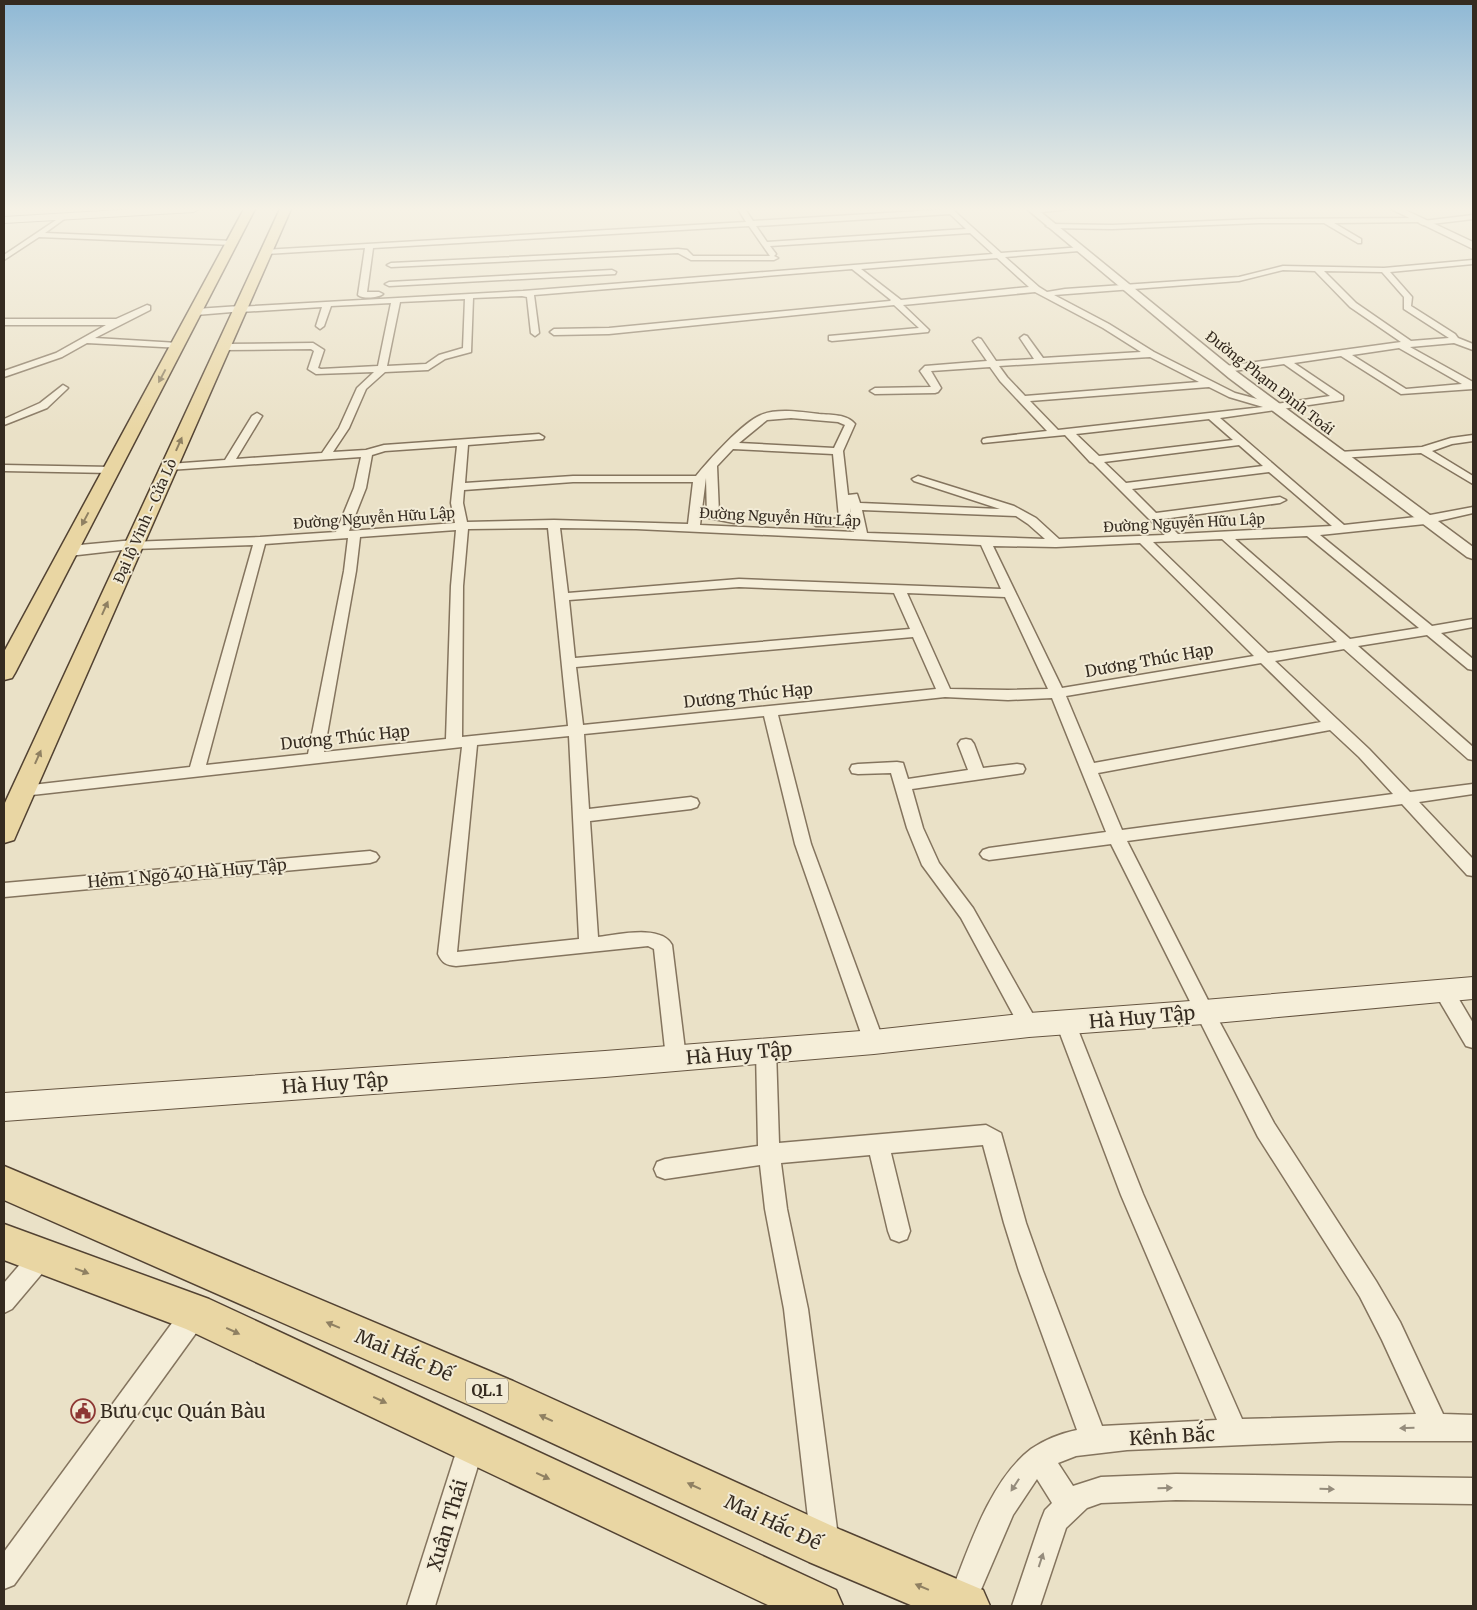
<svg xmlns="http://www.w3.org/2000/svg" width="1477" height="1610" font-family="Merriweather,serif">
  <rect width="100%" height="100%" fill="#eae1c7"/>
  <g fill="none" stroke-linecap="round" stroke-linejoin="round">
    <g stroke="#84745e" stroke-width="3">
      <g id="minor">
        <path d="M738,209h7l8,12 199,-12 49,44 81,-6v4h-3l-74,6 34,30 8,5 18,-3 174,-12 44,-11 101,2 89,-8v4l-83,8 22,25 -1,9 44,28 3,4 15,6v6l-19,-7 -44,4 63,35v7l-72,5 -60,-38 -47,7 49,33v4l-123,18 124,107 81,-9 48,-9v6l-48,11 -105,11 112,91 41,-7v8l-32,6 32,26v11l-5,-1 -41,-34 -69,11 115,101v13l-5,-1 -124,-110 -69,12 94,88 41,43 63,-8v10l-54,8 54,57v17l-6,-1 -65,-71 -275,37 84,165 63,117 102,158 24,41 43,92 30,1v26h-134l-212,9 -51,6 -18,7 15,23 28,-9 75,-3 297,4v26l-297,-4 -75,3 -14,5 -21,20 -26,78h-28l29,-86 4,-10 7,-7 -15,-24 -24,36 -39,91h-26l-1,-3c20,-49 41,-121 84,-154 13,-9 31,-16 46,-19l-58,-159 -15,-48 -21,-78 -92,8 19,78 -3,8 -8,3 -8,-3 -3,-8 -18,-76 -89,8 6,46 21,100 31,235 -4,10 -10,4 -10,-4 -4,-10 -27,-235 -19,-100 -5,-44 -95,14 -8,-3 -3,-7 3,-7 8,-3 93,-13 -2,-96 3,-6 7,-3 7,3 3,6 3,93 207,-18 15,8 25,90 17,48 59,155 115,-6 -96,-225 -65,-172 3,-6 7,-2 7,2 70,177 99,225 174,-5 -34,-74 -22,-43 -102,-160 -147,-293 -122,16 -6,-2 -3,-4 3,-4 6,-2 117,-16 -54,-134 -44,2 -63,-3 -167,18 33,129 73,198 -3,6 -7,3 -7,-3 -3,-6 -69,-198 -31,-128 -180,18 5,75 102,-12 6,2 2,4 -2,4 -6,2 -101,12 8,116c19,-2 63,-13 74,8l14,113 -3,6 -7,3 -7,-3 -3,-6 -12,-109 -6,-3 -192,20c-10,-1 -14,-3 -18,-12l24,-207 -439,49 -6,-1 -2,-4 2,-4 6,-1 167,-19 63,-222 -119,4 -6,-4 2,-3 130,-5 76,-5 18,-44 7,-31 -192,13 -5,-3 5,-3 56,-4 27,-44 5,-3 5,3 -26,43 86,-6 17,-25 18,-40 17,-16 -58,2 -8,-5 6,-18 -3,-2 -88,1 -5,-3 5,-3 90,-1 11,7 -6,18 3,1 57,-3 13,-63 -60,3 -7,20 -4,3 -4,-3 6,-19 -82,5 -3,-1v-4l286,-16 470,-37 -23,-21 -200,13 6,8 -2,2 4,2 -4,2h-83l-13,-7 -287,14 -4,-2 4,-2 287,-14 9,1 6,6h77l-21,-30 -376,22 -6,44h12l4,2c-5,4 -20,5 -25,1l7,-47 -99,6 -4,-2 1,-2 483,-28zM950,214l16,15 -199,13 -11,-16zM997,258l32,29 -128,13 -40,-31zM852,269l39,31 -1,1 -281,27 -55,1 -4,3 4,3 55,-1 285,-29 25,23 -90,8v4l3,1 96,-9 1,-2 -26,-25 132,-13 68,36 38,24 -98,6 -16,-22 -3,-1 -4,3 14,21 -38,2 -15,-22 -3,-1 -5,3 14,20 -62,5 -5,5 11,16 -56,1 -5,3 5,3 60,-1 3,-1 3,-4 -10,-17 59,-4 10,14 47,50 -60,7 -4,1 -1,2 1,2 82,-8 25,27 3,1 72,72 -106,4 -23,-21 -22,-12 -96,-30 -6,3 2,2 86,28 -140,-6 -3,-9 -9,1 -5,-44 12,-27c-8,-10 -24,-9 -36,-10 -17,-2 -42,-6 -58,1 -18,7 -53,46 -65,61h-123l-108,7 3,-38 75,-6 1,-2 -5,-3 -155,11 -18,5 -33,2 16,-24 17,-39 19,-17 43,-2 17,-11 26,-7 2,-54 49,-2 5,1 4,36 4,3 4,-3 -5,-38zM1283,270l32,1 35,36 51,35 -175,24 -5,3 5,3 58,-8 46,32 -54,8 -41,-11 -81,-41 -45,-28 -55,-29 185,-14zM1324,271l58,1 22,25v12l45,29 -38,3 -55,-38zM465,299l-2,49 -24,7 -13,9 -39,2 13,-64zM1399,348l63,36 -56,5 -54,-34zM1150,357l49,25 -174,14 -18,-19 -8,-11zM1209,387l20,10 34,10 -205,23 -28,-29zM791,418l47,4 7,3 -11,23 -95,-5 28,-23zM1209,419l24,21 -134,16 -23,-22zM1239,445l24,21 -137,17 -22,-21zM457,446l-6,57 4,20 -106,8 17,-43 6,-33 13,-4zM733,449l100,5 6,64 -2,1 -21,-1 -6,4 6,4h27l8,-7 -1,-11 4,24 -154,-7 6,-47 1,38 2,2 25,5 6,-4 -2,-3 -19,-3 -2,-47zM1269,472l63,54 -154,8 -15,-15 117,-16 6,-3 -6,-3 -124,16 -24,-24zM573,482h120l-5,42 -134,-4 -87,2 -4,-19 1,-13zM862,510l154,6 12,8 17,15 -178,-6zM548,528l20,198 -106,11 1,-151 5,-57zM560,528l76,1 345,16 20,44 -262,-10 -171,14zM456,530l-5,56 -5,153 -122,13 32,-181 4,-34zM1307,536l112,92 -69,11 -115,-100zM348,538l-4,33 -36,183 -102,11 59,-221zM1222,539l115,103 -69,11 -115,-111zM1140,543l114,113 -192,32 -69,-142 63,1zM739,587l155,6 16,36 -335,29 -6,-58zM907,593l98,4 43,92 -40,1 -58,-1zM913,637l23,52 -353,36 -7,-58zM1261,663l60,59 -227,41 -28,-67zM1330,730l29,27 34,37 -271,36 -24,-57zM569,736l10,203 -122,13 20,-207z"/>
        <path d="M1032,209h37l-35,4 -3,-2z"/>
        <path d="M65,214l4,2 -2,1 -22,16 188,8 4,2 -4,2 -194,-8 -35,23v-5z"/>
        <path d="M1473,215v4l-50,6 -4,-2 4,-2z"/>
        <path d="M1417,218h3v4l-86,1 27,16v4h-3l-34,-20h-65l-147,6 -62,-1 -4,-2 4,-2 62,1 147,-6z"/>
        <path d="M612,270l4,2 -1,2 -226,12 -4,-2 4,-2z"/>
        <path d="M147,305l3,1v4l-55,28 83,5 3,1v4l-94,-5 -25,14 -58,20v-6l52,-18 50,-28h-102v-6h112z"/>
        <path d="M63,385l5,3 -2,2 -19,18 -43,17v-6l36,-16z"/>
        <path d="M1473,435v6l-21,3 -20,7 41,25v8l-52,-31 -82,5 -5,-3 5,-3 83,-5 29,-9z"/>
        <path d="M4,465l108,2 6,3 -6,3 -108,-2z"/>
        <path d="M966,739l5,1 3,4 9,24 34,-4 6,1 2,4 -2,4 -6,1 -105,15 11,39 16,35 34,45 66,117 -3,6 -7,2 -7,-2 -61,-113 -39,-53 -15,-37 -16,-55 -33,1 -6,-1 -2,-4 2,-4 6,-1 39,-2 6,1 5,16 60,-9 -10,-26 3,-4z"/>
        <path d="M370,851l6,2 3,4 -3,4 -6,2 -366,34v-14z"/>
        <path d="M1443,982l7,2 23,39v25l-7,-2 -33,-56 3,-6z"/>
        <path d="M42,1244l8,4 4,8 -4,8 -38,45 -8,4v-30l30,-35z"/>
        <path d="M195,1301l9,3 3,9 -3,9 -190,263 -10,4v-37l182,-248z"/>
        <path d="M472,1430l9,4 4,9 -50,163h-28l52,-163 4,-9z"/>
      </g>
    </g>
    <g stroke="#84745e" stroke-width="3">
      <g id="tertiary">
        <path d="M1027,209h10l200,163 236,175v12l-6,-2 -238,-179z"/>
        <path d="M1391,209h12l70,33v7z"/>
        <path d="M240,306l4,1 2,2 -2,2 -48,4 -6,-3 6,-3z"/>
        <path d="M134,540l6,2 2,3 -2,3 -71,8 -6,-2 -2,-3 2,-3 6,-2z"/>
      </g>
    </g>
    <g stroke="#665541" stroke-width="2">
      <g id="secondary">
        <path d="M136,209h63l-5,3 -190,11v-6z"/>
        <path d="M1473,977v22l-269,25 -175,13 -155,17 -269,23 -601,44v-28l601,-42 269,-21 155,-17 175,-13z"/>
      </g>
    </g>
    <g stroke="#524232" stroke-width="3">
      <g id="primary">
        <path d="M244,209h11l-240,464 -3,5 -8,2v-28z"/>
        <path d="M280,209h11l-274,624 -3,7 -10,3v-38z"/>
        <path d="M4,1166l509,215 328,149 142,60 7,16h-77l-104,-44 -326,-151 -479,-211z"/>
        <path d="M4,1224l205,75 627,291 7,16h-73l-584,-277 -182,-69z"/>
      </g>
    </g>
    <use href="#minor" fill="#f5eed9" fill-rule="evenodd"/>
    <use href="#tertiary" fill="#f5eed9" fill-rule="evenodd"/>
    <use href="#secondary" fill="#f5eed9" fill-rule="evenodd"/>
    <use href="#primary" fill="#e9d6a3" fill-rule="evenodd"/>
  </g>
  <defs><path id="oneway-solid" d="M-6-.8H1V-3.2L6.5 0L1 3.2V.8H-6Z" transform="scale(1.25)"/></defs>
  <g fill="#8f8062">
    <use href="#oneway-solid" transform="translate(162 376) rotate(118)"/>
    <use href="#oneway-solid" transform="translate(179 444) rotate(-66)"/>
    <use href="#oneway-solid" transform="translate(85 519) rotate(118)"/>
    <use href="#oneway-solid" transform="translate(105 608) rotate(-66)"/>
    <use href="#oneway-solid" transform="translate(38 757) rotate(-66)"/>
    <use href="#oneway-solid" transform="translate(82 1271) rotate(21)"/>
    <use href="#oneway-solid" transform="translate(333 1325) rotate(-157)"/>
    <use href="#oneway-solid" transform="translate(233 1331) rotate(25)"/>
    <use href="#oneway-solid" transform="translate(380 1400) rotate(25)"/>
    <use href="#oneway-solid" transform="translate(546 1418) rotate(-155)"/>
    <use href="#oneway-solid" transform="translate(543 1476) rotate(25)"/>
    <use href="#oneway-solid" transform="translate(694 1486) rotate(-155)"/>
    <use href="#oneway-solid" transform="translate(922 1587) rotate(-157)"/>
  </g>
  <g fill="#958c7c">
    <use href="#oneway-solid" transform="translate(1407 1428) rotate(178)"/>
    <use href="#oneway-solid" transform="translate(1015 1485) rotate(123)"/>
    <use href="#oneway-solid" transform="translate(1165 1488) rotate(-2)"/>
    <use href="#oneway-solid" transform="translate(1327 1489) rotate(1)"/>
    <use href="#oneway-solid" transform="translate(1041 1560) rotate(-72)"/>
  </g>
  <linearGradient id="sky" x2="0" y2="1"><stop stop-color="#8eb8d5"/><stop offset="0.48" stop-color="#f6f2e6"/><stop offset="1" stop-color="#f6f2e6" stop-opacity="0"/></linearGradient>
  <rect width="1477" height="435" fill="url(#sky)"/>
  <defs>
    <g id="civic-ring" transform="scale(1.25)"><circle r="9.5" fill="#f2ebd6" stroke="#8d3734" stroke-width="1.5"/><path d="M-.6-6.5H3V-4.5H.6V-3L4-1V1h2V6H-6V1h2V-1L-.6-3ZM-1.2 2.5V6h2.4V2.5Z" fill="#8d3734"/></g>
  </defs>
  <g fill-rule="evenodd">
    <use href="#civic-ring" x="83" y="1411"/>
  </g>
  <g text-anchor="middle" stroke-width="4" stroke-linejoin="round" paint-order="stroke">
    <g font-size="14" fill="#352b20" stroke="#f2ebd6">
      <text transform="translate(1270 383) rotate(38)" y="5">Đường Phạm Đình Toái</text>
      <text transform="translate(780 517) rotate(3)" y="5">Đường Nguyễn Hữu Lập</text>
      <text transform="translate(374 518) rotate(-4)" y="5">Đường Nguyễn Hữu Lập</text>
      <text transform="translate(145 521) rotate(-66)" y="5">Đại lộ Vinh - Cửa Lò</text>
      <text transform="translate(1184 523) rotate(-3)" y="5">Đường Nguyễn Hữu Lập</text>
    </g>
    <rect fill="#f2ebd6" stroke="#6e6557" stroke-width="1" x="466" y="1378.5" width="42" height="25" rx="4"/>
    <g font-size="15" font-weight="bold" fill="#352b20">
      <text x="487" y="1396">QL.1</text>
    </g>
    <g font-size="16" fill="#352b20" stroke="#f2ebd6">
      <text transform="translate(1149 660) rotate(-10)" y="6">Dương Thúc Hạp</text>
      <text transform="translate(748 695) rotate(-6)" y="6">Dương Thúc Hạp</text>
      <text transform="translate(345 737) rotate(-6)" y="6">Dương Thúc Hạp</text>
      <text transform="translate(187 873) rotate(-5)" y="6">Hẻm 1 Ngõ 40 Hà Huy Tập</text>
    </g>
    <g font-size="19" fill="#352b20" stroke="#f2ebd6">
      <text transform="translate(1142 1017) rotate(-5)" y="7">Hà Huy Tập</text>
      <text transform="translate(739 1053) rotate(-5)" y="7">Hà Huy Tập</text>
      <text transform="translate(335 1083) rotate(-4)" y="7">Hà Huy Tập</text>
      <text transform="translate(404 1355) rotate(23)" y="7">Mai Hắc Đế</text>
      <text transform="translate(1172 1436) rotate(-3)" y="7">Kênh Bắc</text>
      <text transform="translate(773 1522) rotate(25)" y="7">Mai Hắc Đế</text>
      <text transform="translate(447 1525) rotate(-73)" y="7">Xuân Thái</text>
    </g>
    <g font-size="19" fill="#352b20" stroke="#f2ebd6" text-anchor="start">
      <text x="100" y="1418">Bưu cục Quán Bàu</text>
    </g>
  </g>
  <rect width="1477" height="1610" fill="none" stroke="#352b20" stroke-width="10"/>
</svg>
